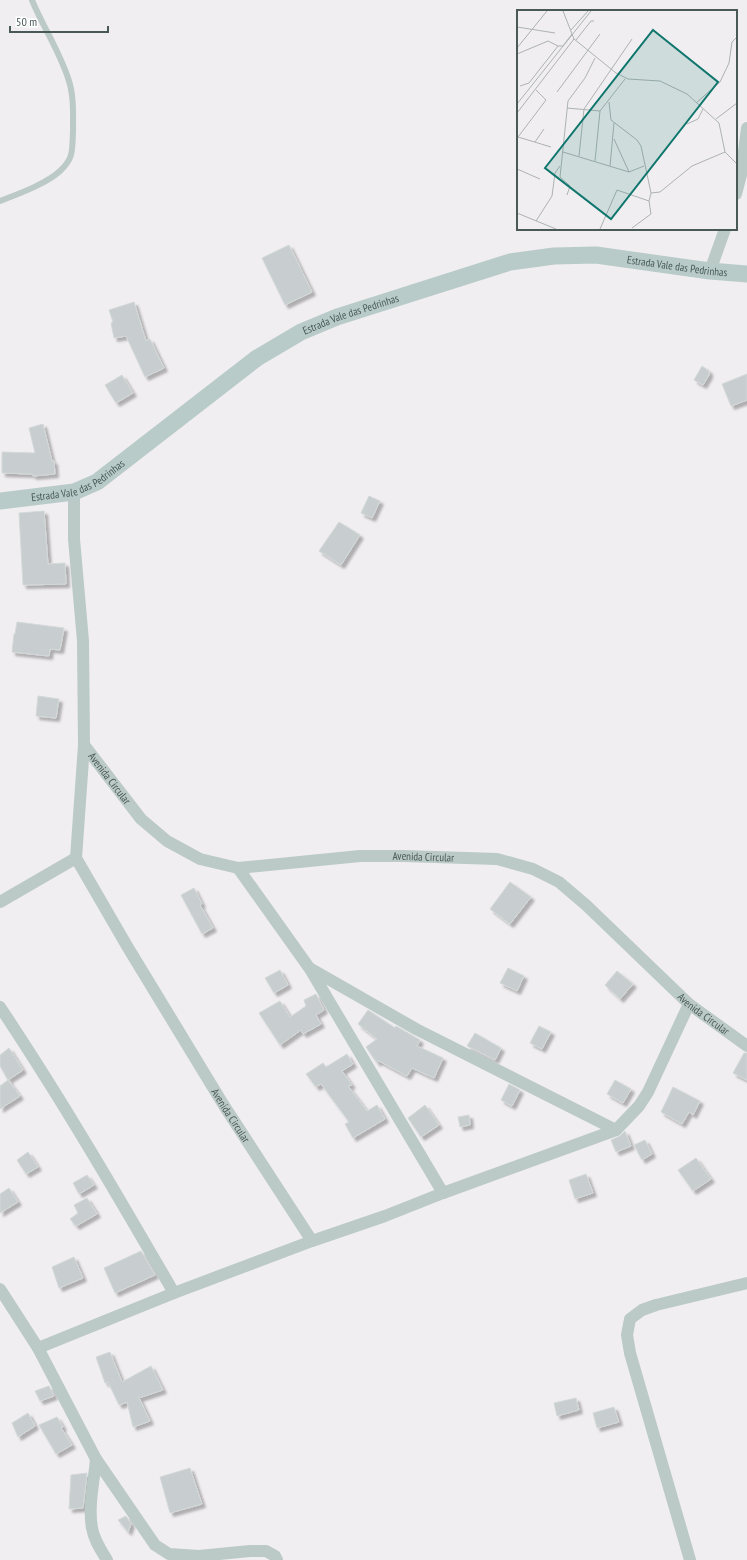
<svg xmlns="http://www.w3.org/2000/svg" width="747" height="1560" font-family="'PT Sans Narrow',sans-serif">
  <defs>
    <filter id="shadow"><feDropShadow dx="3.5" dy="3.5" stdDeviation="1" flood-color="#0004"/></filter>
  </defs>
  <rect width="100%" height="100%" fill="#f0eef0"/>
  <g fill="#c8cecf" stroke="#d3d8d9" filter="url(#shadow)">
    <path d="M289,245l23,47 -27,13 -23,-47z"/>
    <path d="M134,302l12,39 4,-2 14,29 -19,9 -19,-41 -12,2 -3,-15 2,-1 -4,-12z"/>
    <path d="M702,366l7,5v4l-6,10 -9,-5z"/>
    <path d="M747,374v26l-16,6 -9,-22z"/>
    <path d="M122,375l11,18 -17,10 -11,-18z"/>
    <path d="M43,424l9,37h2l1,13 -22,2 -1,-2 -30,-1v-21l33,1 -6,-25z"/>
    <path d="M369,496l11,5 -8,17 -11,-5z"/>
    <path d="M44,511l4,53 17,-1 1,21 -43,1 -4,-72z"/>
    <path d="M339,522l21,13 -19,30 -22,-14z"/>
    <path d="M17,622l47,6 -4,22 -10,-1 -1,7 -37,-4 2,-18h1z"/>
    <path d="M38,696l21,3 -3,19 -20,-2z"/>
    <path d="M510,882l21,15 -21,27 -20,-15z"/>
    <path d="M194,888l8,16 -2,1 13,23 -11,6 -21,-39z"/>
    <path d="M508,968l16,8 -7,15 -17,-8z"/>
    <path d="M280,970l8,15 -14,8 -9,-15z"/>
    <path d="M617,971l16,13 -13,15 -15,-14z"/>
    <path d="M316,994l8,16 -8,5 5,9 -18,10 -2,-4 -21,15 -21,-32 21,-12 10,16 16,-11 -2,-6z"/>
    <path d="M368,1010l27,18 1,-2 24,14 -3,6 26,12 -9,20 -22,-10 -5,8 -28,-15 -2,2 -11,-16 11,-8 -19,-15z"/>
    <path d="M539,1026l12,6 -9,17 -12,-6z"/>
    <path d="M475,1033l26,15 -6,12 -28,-14z"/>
    <path d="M9,1048l14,22 -15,10 -8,-14v-11z"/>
    <path d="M744,1053h3v27l-14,-7z"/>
    <path d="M347,1054l6,10 -11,7 10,14 -4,1 19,25 10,-6 8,14 -32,19 -8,-14 4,-2 -28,-38 -5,3 -10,-13 17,-11 3,4z"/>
    <path d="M8,1080l12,16 -20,13v-23z"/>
    <path d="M615,1080l16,9 -8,14 -16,-9z"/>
    <path d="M509,1084l11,6 -8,16 -11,-6z"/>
    <path d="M673,1087l27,14 -7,14 -4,-3 -7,12 -21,-12z"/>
    <path d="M425,1105l14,20 -18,12 -13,-19z"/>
    <path d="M469,1115l1,10 -10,2 -2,-10z"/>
    <path d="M625,1131l6,15 -15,6 -5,-12 9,-4z"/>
    <path d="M645,1140l7,14 -10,6 -8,-15z"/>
    <path d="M28,1152l10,15 -12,7 -9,-14z"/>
    <path d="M696,1158l15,21 -18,12 -15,-21z"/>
    <path d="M586,1174l7,19 -18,6 -6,-19z"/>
    <path d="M87,1175l7,10 -15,9 -6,-11z"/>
    <path d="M9,1188l9,14 -18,11v-19z"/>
    <path d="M87,1198l10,16 -21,12 -6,-7 8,-6 -4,-8z"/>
    <path d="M141,1251l14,24 -40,18 -11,-25z"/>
    <path d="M74,1257l9,21 -24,10 -7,-21z"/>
    <path d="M110,1352l12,30 29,-16 12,24 -24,8 11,23 -17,6 -6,-25 -8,3 -11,-23 -3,1 -9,-26z"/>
    <path d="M49,1386l5,10 -14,5 -5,-10z"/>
    <path d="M576,1398l3,12 -22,6 -3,-13z"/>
    <path d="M614,1407l5,15 -22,6 -4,-15z"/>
    <path d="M28,1413l7,13 -17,11 -6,-14z"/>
    <path d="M57,1417l6,10 -2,1 11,17 -16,9 -17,-29z"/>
    <path d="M190,1468l12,36 -32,9 -10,-36z"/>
    <path d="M87,1473l-4,35 -14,1 2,-34z"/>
    <path d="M126,1516l5,8 -3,8 -10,-12z"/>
  </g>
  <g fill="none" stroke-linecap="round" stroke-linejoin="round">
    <path stroke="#bbc9c7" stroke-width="6" d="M0,201c18,-7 46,-17 60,-30 14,-13 12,-21 13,-39 0,-17 1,-35 -4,-51 -9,-29 -26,-54 -37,-81"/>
    <g stroke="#bbc9c7" stroke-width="12">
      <path d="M736,194l5,-19 6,-47"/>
      <path d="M710,271l15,-42"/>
      <path id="s1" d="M74,492v47l9,102 1,104 -8,113 51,88 96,158 89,137"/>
      <path id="s2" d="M84,745l57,74 26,22 33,18 38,9 122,-12h44l93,3 36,10 26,13 27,23 103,99 58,42"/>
      <path d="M238,868l72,101 133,224"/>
      <path d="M0,902l76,-44"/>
      <path d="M311,969l105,60 200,101"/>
      <path d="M0,1007c62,93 118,189 174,286"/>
      <path d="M0,1289l38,59 58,111 59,86 14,9 30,2 51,-5h16l9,5 2,4"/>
      <path d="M38,1348l136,-55 138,-52 73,-25 58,-23 173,-63 23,-24 9,-14 41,-88"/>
      <path d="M96,1459c-2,23 -8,47 -4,69 2,12 9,22 15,32"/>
      <path d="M690,1560l-60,-207 -3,-18 3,-16 12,-9 14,-5 91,-22"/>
    </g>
    <path stroke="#b9cbc9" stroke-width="17" id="s3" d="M0,501l74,-9 23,-10 160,-124 44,-26 36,-15 173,-55 44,-6 42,-1 114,16 37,3"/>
  </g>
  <g text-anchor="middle" stroke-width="3" stroke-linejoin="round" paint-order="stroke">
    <g font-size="11" fill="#485957" stroke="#fff">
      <text dy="4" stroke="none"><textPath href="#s3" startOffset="742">Estrada Vale das Pedrinhas</textPath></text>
      <text dy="4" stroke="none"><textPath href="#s3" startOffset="406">Estrada Vale das Pedrinhas</textPath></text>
      <text dy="4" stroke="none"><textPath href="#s3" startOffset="82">Estrada Vale das Pedrinhas</textPath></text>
      <text dy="4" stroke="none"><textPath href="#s2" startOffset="42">Avenida Circular</textPath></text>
      <text dy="4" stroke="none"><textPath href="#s2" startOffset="390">Avenida Circular</textPath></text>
      <text dy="4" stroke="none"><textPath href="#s2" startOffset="726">Avenida Circular</textPath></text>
      <text dy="4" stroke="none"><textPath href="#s1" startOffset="667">Avenida Circular</textPath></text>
    </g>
  </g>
  <g transform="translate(517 10)">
    <rect width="220" height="220" fill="#f0eef0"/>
    <path fill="none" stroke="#adb2b3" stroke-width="1" d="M46,1l11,28 42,34 12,6 32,2 27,13 32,29 6,29 12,12M0,17l38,6M54,20l17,-19M59,30l15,-19h3M41,36h5l9,-12M0,38l30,-37M0,44l31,-13 10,5M3,76l9,-3 29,-37M40,82l43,-58M92,92l2,18 26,20 4,6 10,47 -2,8M179,93l24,-21 9,-19 3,-21 5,-5M0,94l74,-93M50,98l33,3M0,103l57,-74M199,109l21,-16M170,114l11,-5 5,-10M1,127l28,-37 -10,-10M1,127l33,10M97,129l15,33M18,132l9,-13M46,142l66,20 15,-6M62,146l5,-47 48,-70M78,151l5,-50 25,-32M93,156l4,-43M0,159l23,10M134,183l9,-1 32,-26 33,-14M50,185l3,-9 -10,-9 8,-76 17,-23 10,-20M0,203l39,16M19,211l16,-25 3,-23 5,-7M115,218l19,-14 -2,-13M83,219l17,-39 32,11"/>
    <path fill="#0f766e" fill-opacity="0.15" stroke="#0f766e" stroke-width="2" d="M136,20l65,52 -107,137 -66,-51z"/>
    <rect width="220" height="220" fill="none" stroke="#485957" stroke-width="2"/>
  </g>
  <path d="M10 26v6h98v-6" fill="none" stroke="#485957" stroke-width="2"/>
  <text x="16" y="26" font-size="12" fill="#485957" stroke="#ffffff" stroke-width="3" paint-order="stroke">50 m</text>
</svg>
